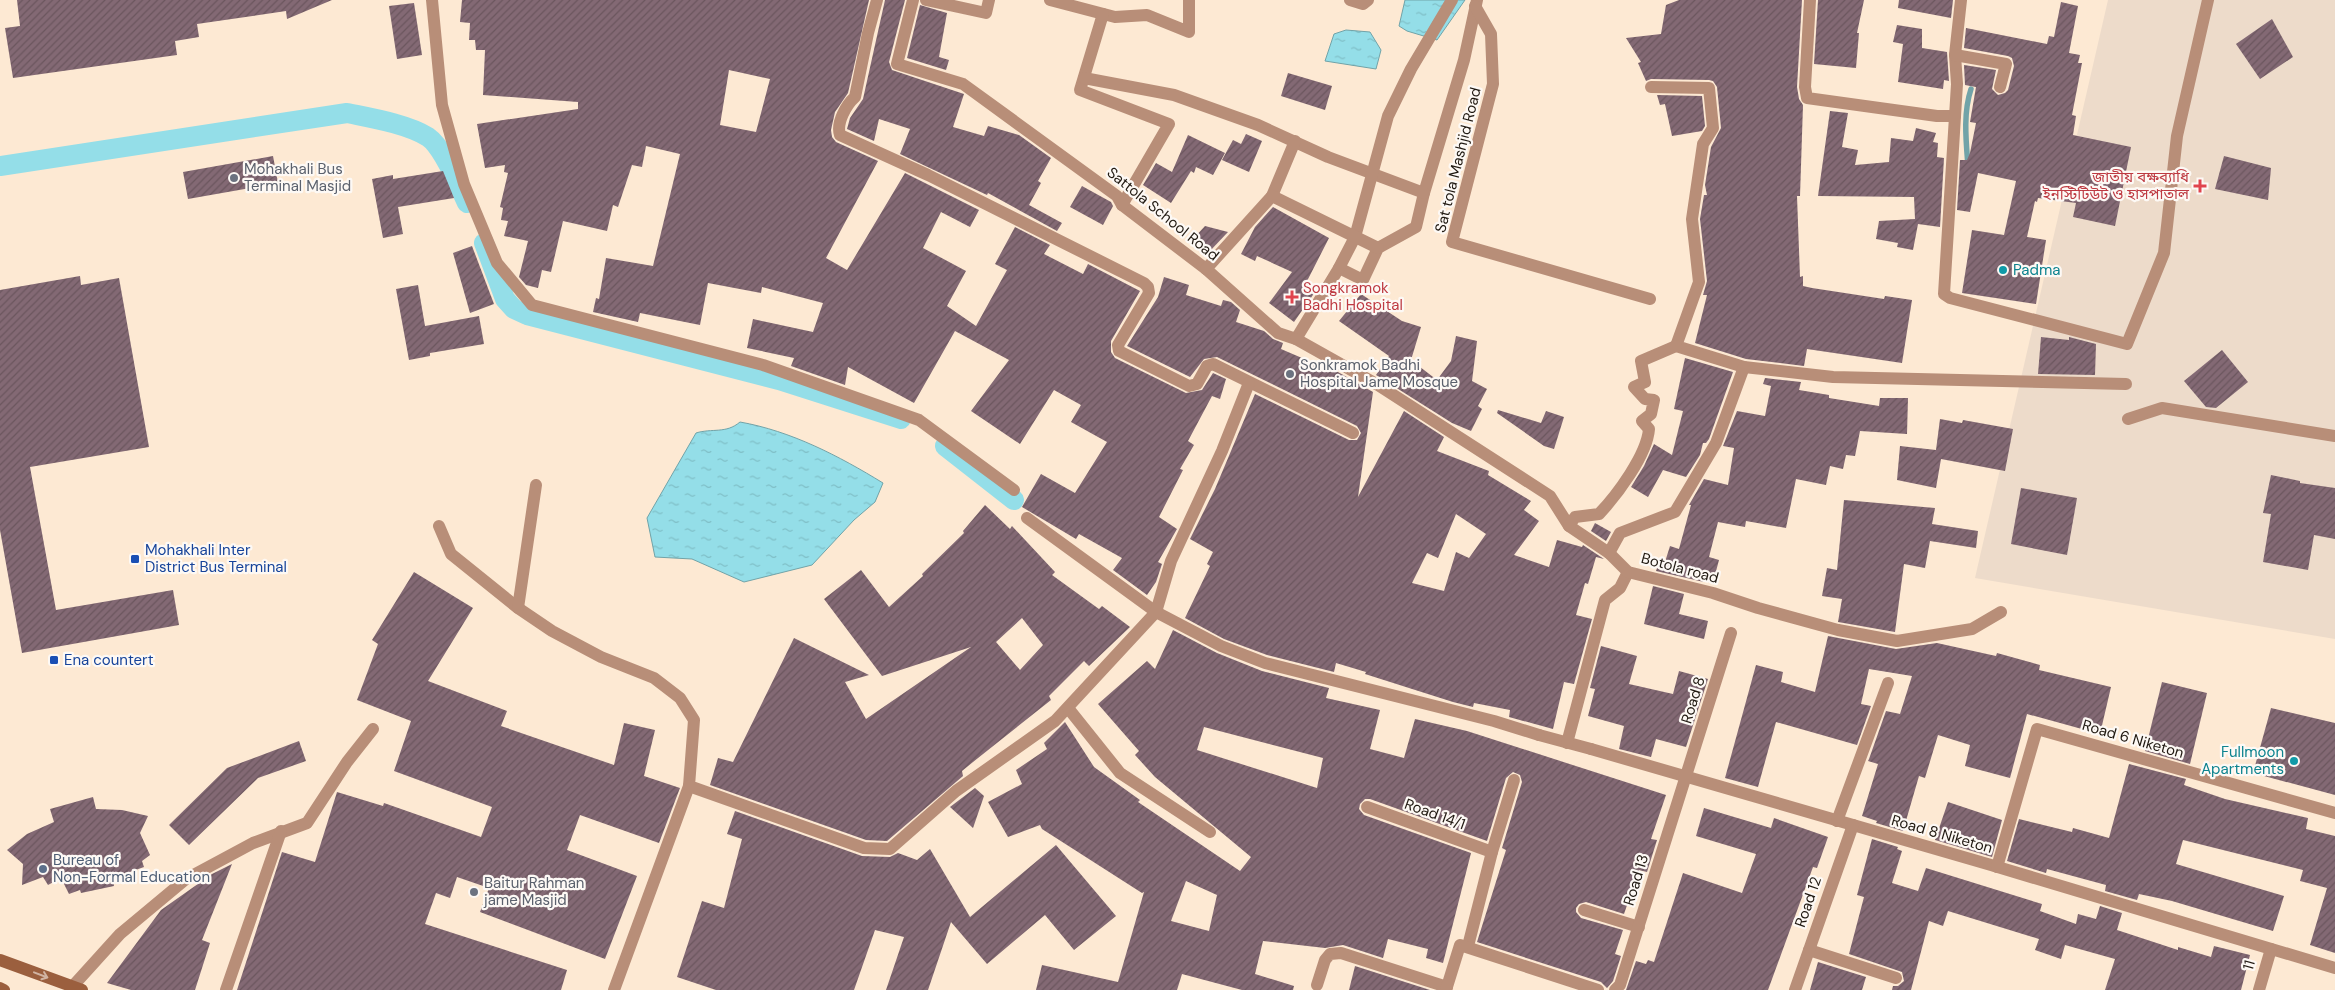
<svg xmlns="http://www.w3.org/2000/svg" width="2335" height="990" font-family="'DM Sans','Noto Sans Bengali',sans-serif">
  <defs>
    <pattern id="water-ripples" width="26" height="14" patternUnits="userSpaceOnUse" patternTransform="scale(1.25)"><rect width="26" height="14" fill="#94dee8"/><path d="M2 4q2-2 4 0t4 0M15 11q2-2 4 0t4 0" fill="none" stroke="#7fbec6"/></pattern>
    <pattern id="building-hatch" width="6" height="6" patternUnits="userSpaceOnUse" patternTransform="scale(1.25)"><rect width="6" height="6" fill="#836974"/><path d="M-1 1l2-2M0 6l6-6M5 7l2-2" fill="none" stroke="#6b565e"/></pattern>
  </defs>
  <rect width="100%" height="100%" fill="#fde9d3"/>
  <path fill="#eddbca" d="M2108,0h227v639l-360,-61z"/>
  <g fill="url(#water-ripples)" stroke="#71a3a8">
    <path d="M1405,0h60l-28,40 -30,-9 -8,-5z"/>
    <path d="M1346,30l24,2 11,18 -5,19 -51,-8 9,-27z"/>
    <path d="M740,422c51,9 99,34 143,61l-8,19 -21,18 -42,45 -68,17 -52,-23 -37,-2 -8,-39 49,-85c16,-5 30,1 44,-11z"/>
  </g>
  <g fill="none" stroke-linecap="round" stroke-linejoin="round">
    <path stroke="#71a3a8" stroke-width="5.5" d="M1968,166c-2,-25 -5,-53 3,-77"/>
    <g stroke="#94dee8" stroke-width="20">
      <path d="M0,166l347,-53c24,5 60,11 81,24 15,10 31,49 39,66"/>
      <path d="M484,243l21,56 9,10 13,6 252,65 122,39"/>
      <path d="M945,446l69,54"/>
    </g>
  </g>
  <g fill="url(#building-hatch)" fill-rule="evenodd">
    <path d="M17,0h315l-45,19 -1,-8 -89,13 2,13 -24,4 2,14 -164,23 -8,-50 15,-2z"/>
    <path d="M462,0h407l-21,93 -13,19 -4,18 1,7 4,5 42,19 -52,97 21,12 58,-97 74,37 -9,17 -29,-15 -18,36 43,23 -19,35 29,20 31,-56 -12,-6 20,-37 35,18 -6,9 39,20 5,-10 52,27 -29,50v11l4,6 71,35 16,-3 11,-17 13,6 -6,20 -8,-3 -24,45 6,4 -14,24 3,1 -24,47 18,12 -19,33 4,2 -6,18 -9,13 -34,-25 9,-12 -43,-24 -3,5 -54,-32 19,-33 34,19 32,-51 -36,-20 10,-17 -27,-15 -34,54 -49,-33 38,-51 -54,-29 -41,72 -66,-36 -3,18 -54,-19 3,-8 -47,-10 6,-29 60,13 10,-29 -61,-16 -1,6 -53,-10 -8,42 -60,-12 -2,9 -45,-10 3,-14 3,1 7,-41 47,8 27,-112 -34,-8 -4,21 -10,-2 -14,42 -5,-2 -6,26 -44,-10 -12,51 -9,-2 -4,18 -12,-3 -7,-8 9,-36 -24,-5 4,-15 -7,-1 2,-12 -3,-1 8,-34 -4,-1 1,-7 -20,3 -8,-44 101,-15v-7l-95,-7 2,-45h-9l-1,-10h-6l1,-17 -10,-1zM729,70l41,9 -14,53 -36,-7z"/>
    <path d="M885,0h20l-16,62 3,8 72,24 -11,33 31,9 4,-10 31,9 32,23 -13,23 3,2 -12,22 33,18 -5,8 -69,-38 -1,2 -87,-41 10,-25 -31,-10 -5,22 -27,-12 3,-11 13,-19z"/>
    <path d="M1679,0h123l-5,87 2,12 4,6 -3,91h-3l3,81 3,-1v10l9,2 72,11 1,-3 27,4 -10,63 -95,-14 -3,17 -58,-7 -51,-16 12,-48h-4l4,-14 -7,-62 4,-24h3l-2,-10 6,-38 10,-19 -4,-41 -4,-6 -4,-1 -58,-1 -5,2 -8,-18 3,-1 -15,-24 35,-4 5,-29z"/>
    <path d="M1818,0h46l-7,33h2l-3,35 -42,-4z"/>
    <path d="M1899,0h54l-2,18 -53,-10z"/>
    <path d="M2061,2l17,4 -9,47 11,2 -2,8h4l-10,52 4,1 -3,19 58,12 -16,79 -42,-9 3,-14 -38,-5 -1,4 -2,-1 -8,36 19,3 -10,64 -74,-11 10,-63 32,5 12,-54 -38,-8 -8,39 -13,-2 3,-50h7l3,-7 6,-30 -6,-1 6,-35 -11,-2 -1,-20 32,5 -4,19 6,6 7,-2 3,-3 6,-24 -2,-8 -4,-2 -44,-8 2,-20 81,16 2,-8 5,1z"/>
    <path d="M414,3l8,52 -25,4 -8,-53z"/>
    <path d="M920,5l27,8 -8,44 10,3 -3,10 -39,-12z"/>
    <path d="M2272,19l21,38 -33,22 -24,-35z"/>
    <path d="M1897,25l25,4v19l25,4 2,29 -5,-1 -1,9 -45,-7 5,-38 -10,-2z"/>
    <path d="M1288,73l44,13 -7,24 -44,-14z"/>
    <path d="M1657,95l45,1 3,30 -3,5 -30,5 -7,-32 -5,1z"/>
    <path d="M1830,111l18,2 -6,34 16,3 -3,15 34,-3 2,-24 22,3 3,-13 20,5 -3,9 5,1 -1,14 7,1 -4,69 -22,-3 -5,26 -16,-3 1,-4 -22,-4 3,-18 36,-2 -1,-22 -96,-1z"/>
    <path d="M1246,134l16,7 -13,31 -27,-12 11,-20 8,4z"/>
    <path d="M1188,135l37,18 -12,22 -17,-8 -2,6 -3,-2 -20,32 -28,-18 13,-22 16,9z"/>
    <path d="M273,156l5,27 -90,16 -5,-27z"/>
    <path d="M2224,156l47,12 -3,32 -53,-11z"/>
    <path d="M443,171l11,27 -56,9 5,27 -20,4 -11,-59 21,-4v4z"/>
    <path d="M1082,186l29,16 2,4 -10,19 -33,-18z"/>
    <path d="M1273,207l56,31 -24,47 10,7 -21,30 -25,-19 23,-31 -35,-16 -2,5 -14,-7 14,-27z"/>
    <path d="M1205,226l23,6 -19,20 -15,-14z"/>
    <path d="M472,246l22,58 -24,9 -17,-60z"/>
    <path d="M80,276l1,9 38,-7 30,169 -119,20 26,143 117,-20 6,35 -157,28 -22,-123v-240z"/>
    <path d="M1164,277l25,8 -3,10 35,11 2,-6 8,2 9,8 -4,12 28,9 9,8 10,4 -2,6 42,18 1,-3 49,28 -15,105 46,-86 40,26 -7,14 52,20 -1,4 43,26 -7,9 15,11 -25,34 35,12 8,-27 25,7 1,-2 21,14 -8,-2 -8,27 -3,-1 -9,32 16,4 -18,65 -10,-2 -11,47 -44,-12 1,-7 -36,-7 -1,4 -20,-5 -88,-28 1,-2 -30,-9 -2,9 -67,-17 -43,-16 -39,-21 25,-52 -3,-2 6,-12 -23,-13 25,-50 40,-95 94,46h8l4,-7 -4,-7 -140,-69 -13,2 -14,18 -63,-31 31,-49zM1456,514l30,20 -17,24 -13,-6 -12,39 -32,-8 15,-30 11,5z"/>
    <path d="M418,285l7,41 54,-10 5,28 -54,9v3l-21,4 -13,-71z"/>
    <path d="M1361,294l41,27 19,6 -10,33 26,20 14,-19 5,-25 21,5 -5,40 15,8 -9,17 4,3 -11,22 -19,-8 -76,-48 13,-19 -50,-35z"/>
    <path d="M2041,337l28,3v-3l27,7 -1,31 -57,-1z"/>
    <path d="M2222,350l26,32 -32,26 -10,-1 -22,-26z"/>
    <path d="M1685,358l48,14 -24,67 -3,4h-3l-3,12 -14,22 -23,-7 -15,27 -17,-10 13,-21 10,-22 18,11 11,-44 -9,-2z"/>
    <path d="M1765,378l36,4 -2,8 30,5v3l50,8 1,-8h28l-1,36 -47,-3 -5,25 -9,-1 -3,14 -13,-3 -4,19 -30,-6 -10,49 -40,-7 -1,6 -27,-5 -9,35 10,3 -4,15 -9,-2 -2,9 -48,-11 1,-3 2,1 3,-8 3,1 5,-16 9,3 12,-44h-2l15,-26 24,6 6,-37 -11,-2 14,-35 28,5 6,-30 -8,-2z"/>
    <path d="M1498,410l43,13 5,-12 18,6 -10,32 -10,-3 -47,-33z"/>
    <path d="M1940,419l22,4 1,-3 50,9 -8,42 -64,-12 -5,29 -39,-8 3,-34 36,4z"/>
    <path d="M2271,475l29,6v2l35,5v51l-21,-4 -6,35 -45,-8 8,-48 -8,-1z"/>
    <path d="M2021,488l56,10 -10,57 -56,-11z"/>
    <path d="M1844,500l91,8 -3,16 46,7 -2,17 -46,-7 -5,27 -21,-4 -9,68 -57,-10 4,-23 -20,-3 5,-28 10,2z"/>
    <path d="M985,505l25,24 2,-3 43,46 -3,3 47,34 3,-3 28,21 -41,39 -5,-5 -35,35 2,4 -78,62 -11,9 1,5 -76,65 -21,-1 -156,-55 8,-27 15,4 61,-124 75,37 -24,7 21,37 105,-72 -89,29 -58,-77 37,-29 28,37 34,-31 -1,-2 42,-41 -1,-2zM1022,618l21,27 -23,25 -24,-28z"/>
    <path d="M1595,523l16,9 -5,9 -15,-10z"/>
    <path d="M414,572l59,36 -45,73 79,30 -6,15 113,39 10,-42 31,7 -11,46 36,12 -21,55 -79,-28 -13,35 70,26 -32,83 -125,-47 9,-24 -32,-11 -7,21 -14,-5 -11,31 142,46 -6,20h-324l45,-138 33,10 22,-70 46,14 1,-3 97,34 11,-30 -98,-36 17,-50 -54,-21 21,-56 -6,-4z"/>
    <path d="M1653,586l31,8 -5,20 29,7 -4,18 -60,-15z"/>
    <path d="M1173,630l44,23 45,18 67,17 -3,10 54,12 -10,39 34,9 11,-39 52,12 199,64 -15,44 6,1 -10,32 -8,-2 -15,44 -38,-12 -7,2 -3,4v4l5,6 42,12 -8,24 6,2 -8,25 -6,7 -6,-6 -124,-40 29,-92 -4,-2 20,-66 -2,-7 -7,-3 -7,6 -19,63 -117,-42h-5l-5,5 -1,5 5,6 107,38 -28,110 -17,-5 2,-9 -40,-10 -5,19 -40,-13 -18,3 -62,-7 -8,33 39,12 -1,4h-51l-60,-16 -5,16h-141l6,-25 76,17 26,-90 -2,1 -100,-64 -2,-4 -32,12 -20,-35 34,-18 -6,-14 31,-21 -3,-6 21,-21 29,45 46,33 -2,2 102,69 11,-14 -96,-80 -20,-22 4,-4 -41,-47 49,-43 8,8zM1204,727l119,31 -6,30 -120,-38zM1186,881l31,14 -8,36 -38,-10z"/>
    <path d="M1828,636l68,13 41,-6 59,13 1,-3 43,12 -1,5 72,17 -11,47 -73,-20 -17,64 -45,-12 5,-21 -32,-10 -13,43 -6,-2 -16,55 -27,-8 1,-2 -15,-5 16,-52 -10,-3 1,-2 17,-48 14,3 12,-38 -43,-7 -8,35 10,2 -14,39 -81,-23 -18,65 -33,-9 31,-113 27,7 -2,10 34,10z"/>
    <path d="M1601,646l36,10 -8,28 44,10 6,-23 29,8 -22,68 -30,-8 -5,18 -32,-8 5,-23 -36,-10 7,-27 -5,-1z"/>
    <path d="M2162,682l45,11 -17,71 -45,-13z"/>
    <path d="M2271,708l64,15v72l-82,-22z"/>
    <path d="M299,741l7,20 -48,17 -69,67 -20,-20 58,-57z"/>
    <path d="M2129,764l57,15 -2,6 41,14 83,19 -2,11 29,7v117l-25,-8 17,-57 -27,-7 3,-11 -120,-30 -7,24 108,32 -11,35 -101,-30 -33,-7 -2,6 -32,-9 1,-6 -59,-16 -1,4 -39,-12 12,-42 53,13 1,-4 36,10z"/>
    <path d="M975,788l9,8 -11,32 -23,-21z"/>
    <path d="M93,797l3,12 26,1 26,6 -8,17 10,22 -8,6 2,6 -31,11 1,8 -33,7 -1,-3 -11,4 -8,-16 -13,7 -5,-8 -21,8 1,-21 -16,-14 20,-16 27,-12 -4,-13z"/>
    <path d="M1948,802l54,18 -10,37 -57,-17z"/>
    <path d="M1704,808l67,20 3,-10 54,19 -11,31 -4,-1 -45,123h-142l10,-29 10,3 2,-4 6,2 29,-89 59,20 14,-39 -60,-18z"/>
    <path d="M735,811l127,45 28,1 8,-4 19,7 13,-11 40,68 86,-72 60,71 -42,34 -29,-35 -58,49 -36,-42 -23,68h-42l18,-53 -29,-7 -21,60h-138l-39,-13 25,-76 22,7 18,-69 -15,-5z"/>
    <path d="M1872,839l26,8 -1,2 5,2 -10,32 26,8 8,-23 116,36 -2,7 36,13 2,-10 18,5 4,-13 22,7 -5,17 61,20v-3l33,10 3,-11 36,9 -9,35h-136l10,-31 -50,-14 -4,14 -26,-9 4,-11 -91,-28 -5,15 -14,-5 -18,69h-19l1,-4h5l6,-5 -2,-9 -53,-18 15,-57 -7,-2z"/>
    <path d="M232,864l-30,76 8,3 -15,47h-64l-24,-7 54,-73 51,-36z"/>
    <path d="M1818,962l48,15 -4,13h-52z"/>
    <path d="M1355,966l75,24h-81z"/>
  </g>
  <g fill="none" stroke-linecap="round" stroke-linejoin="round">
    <g stroke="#b88e78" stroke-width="12">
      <path d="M1539,735l52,14"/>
      <path d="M1567,743l38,-143 15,-12 8,-16"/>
    </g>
    <g stroke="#b88e78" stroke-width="12">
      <path d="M432,0l10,105 22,79 33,79 35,42 231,60 156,55 95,70"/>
      <path d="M877,0l-9,33 -13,64c-9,8 -19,26 -15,38l88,40 216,108 4,4 1,6 -31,52 1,6 70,35 8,-2 10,-18 6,-2 140,69"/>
      <path d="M913,0l-16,64 66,20 154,112 5,9 84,64 72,64 18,6 43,-71 24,12 15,-32 38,-21 8,-34 40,-133 13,-60"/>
      <path d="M926,0l60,13 3,-13"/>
      <path d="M1050,0l65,17 32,-2 42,17v-32"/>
      <path d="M1350,0l13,4 5,-4"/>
      <path d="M1810,0l-5,87 2,11 130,18h18"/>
      <path d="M1961,0l-6,55 2,29 -13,210 6,4 177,46 37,-91 13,-117 31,-136"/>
      <path d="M1475,6l16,28 2,50 -41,158 198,57"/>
      <path d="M1103,14l-23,76 89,34 -47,81"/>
      <path d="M1955,55l51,9 -6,23"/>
      <path d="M1084,78l90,17 84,30 70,32 96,36"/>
      <path d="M1651,87l58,1 4,40 -10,16 -11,75 7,63 -23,64 68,21 89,10 293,7"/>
      <path d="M1272,196l23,-55"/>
      <path d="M1339,268l16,-31 33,-121 23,-47 41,-69"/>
      <path d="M1206,269l66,-73 106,52"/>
      <path d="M1296,339l82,46 172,111 19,30 40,27 19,19 85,21 45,15 80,22 59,11 75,-12 29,-17"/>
      <path d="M2128,419l34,-11 173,28"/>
      <path d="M1027,518l129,94 65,34 44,17 229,58 45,14"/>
      <path d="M439,526l12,28 67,54 34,23 49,26 53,21 26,20 14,22 -5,66 175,62 26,1 66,-58 99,-70 101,-109 15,-51 51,-110 27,-68"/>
      <path d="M1569,526l6,-9 24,-3c18,-19 48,-59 50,-85l-7,-8 9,-7 3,-14 -9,-1 -11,-12 11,-5 -4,-21 35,-15"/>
      <path d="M1609,553l11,-20 55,-21 41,-69 28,-76"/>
      <path d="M518,608l18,-123"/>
      <path d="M1068,708l52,65 90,59"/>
      <path d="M1591,749l400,116 344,103"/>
      <path d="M1367,807l125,45"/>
      <path d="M1837,821l51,-138"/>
      <path d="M1997,867l40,-138 298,84"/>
      <path d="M1584,910l55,17"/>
      <path d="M1468,946l24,-94 22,-72"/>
      <path d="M1809,950l87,28"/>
      <path d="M1317,985l8,-25 5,-6 11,-1 106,34"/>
      <path d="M72,987l48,-53 66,-55 67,-36 54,-20 40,-61 26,-33"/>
      <path d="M226,990l55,-159"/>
      <path d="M1446,990l14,-45 138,45"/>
      <path d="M1615,990l5,-5 111,-352"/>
      <path d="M1795,990l58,-165"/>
      <path d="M2259,990l12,-41"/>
    </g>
    <path stroke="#b88e78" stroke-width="12" d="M614,990l75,-204"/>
    <g stroke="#9b5f3e" stroke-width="12">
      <path d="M0,960l82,30"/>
      <path d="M0,988l4,2"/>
    </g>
  </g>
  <defs><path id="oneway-shaft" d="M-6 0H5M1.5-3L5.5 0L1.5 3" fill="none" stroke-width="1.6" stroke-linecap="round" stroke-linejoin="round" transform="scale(1.25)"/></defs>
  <use stroke="#d1b4a3" href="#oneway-shaft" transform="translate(41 975) rotate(21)"/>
  <g fill="#6b7280" stroke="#fdf9f5" stroke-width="2">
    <circle cx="234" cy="178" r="5"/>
    <circle cx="1290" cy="374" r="5"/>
    <circle cx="474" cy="892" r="5"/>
  </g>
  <g fill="#e0444e" stroke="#fdf9f5" stroke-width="2">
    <path d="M2197.5 178.5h5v5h5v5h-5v5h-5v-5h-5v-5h5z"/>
    <path d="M1289.5 289.5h5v5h5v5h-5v5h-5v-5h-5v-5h5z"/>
  </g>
  <g fill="#0f9aa8" stroke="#fdf9f5" stroke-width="2">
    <circle cx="2003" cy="270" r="5"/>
    <circle cx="2294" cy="761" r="5"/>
  </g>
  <g fill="#1a4fb4" stroke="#fdf9f5" stroke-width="2">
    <rect x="130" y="554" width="10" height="10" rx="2.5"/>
    <rect x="49" y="655" width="10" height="10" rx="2.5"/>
  </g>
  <circle fill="#5c6f8a" stroke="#fdf9f5" stroke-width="2" cx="43" cy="869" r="5"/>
  <g text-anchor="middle" stroke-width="4.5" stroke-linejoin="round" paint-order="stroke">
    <g font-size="15" fill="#201911" stroke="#fdf9f5">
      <text transform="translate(1458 160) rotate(-76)" y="5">Sat tola Mashjid Road</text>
      <text transform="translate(1163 214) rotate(39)" y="5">Sattola School Road</text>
      <text transform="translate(1680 568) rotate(15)" y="5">Botola road</text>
      <text transform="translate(1693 700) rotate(-73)" y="5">Road 8</text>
      <text transform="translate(2133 739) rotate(16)" y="5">Road 6 Niketon</text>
      <text transform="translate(1435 814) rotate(20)" y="5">Road 14/1</text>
      <text transform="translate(1942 834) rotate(16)" y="5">Road 8 Niketon</text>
      <text transform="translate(1636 880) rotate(-73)" y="5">Road 13</text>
      <text transform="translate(1808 902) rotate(-71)" y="5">Road 12</text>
      <text transform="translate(2249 965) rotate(-74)" y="5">11</text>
    </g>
    <g font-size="15" fill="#5b616d" stroke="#fdf9f5" text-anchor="start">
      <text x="244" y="174">Mohakhali Bus<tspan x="244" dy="17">Terminal Masjid</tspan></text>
      <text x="1300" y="370">Sonkramok Badhi<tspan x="1300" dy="17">Hospital Jame Mosque</tspan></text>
      <text x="484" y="888">Baitur Rahman<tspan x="484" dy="17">jame Masjid</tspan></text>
    </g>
    <g font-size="15" fill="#be3a42" stroke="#fdf9f5" text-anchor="end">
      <text x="2189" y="182">জাতীয় বক্ষব্যাধি<tspan x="2189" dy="17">ইনস্টিটিউট ও হাসপাতাল</tspan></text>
      <text x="1303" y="293" text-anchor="start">Songkramok<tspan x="1303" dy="17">Badhi Hospital</tspan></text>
    </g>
    <g font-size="15" fill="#0d838f" stroke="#fdf9f5" text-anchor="start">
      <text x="2013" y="275">Padma</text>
      <text x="2284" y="757" text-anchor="end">Fullmoon<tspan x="2284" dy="17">Apartments</tspan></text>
    </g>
    <g font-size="15" fill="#164399" stroke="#fdf9f5" text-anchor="start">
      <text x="145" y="555">Mohakhali Inter<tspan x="145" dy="17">District Bus Terminal</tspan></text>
      <text x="64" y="665">Ena countert</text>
    </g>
    <g font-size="15" fill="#4e5e75" stroke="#fdf9f5" text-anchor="start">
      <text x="53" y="865">Bureau of<tspan x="53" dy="17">Non-Formal Education</tspan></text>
    </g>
  </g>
</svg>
